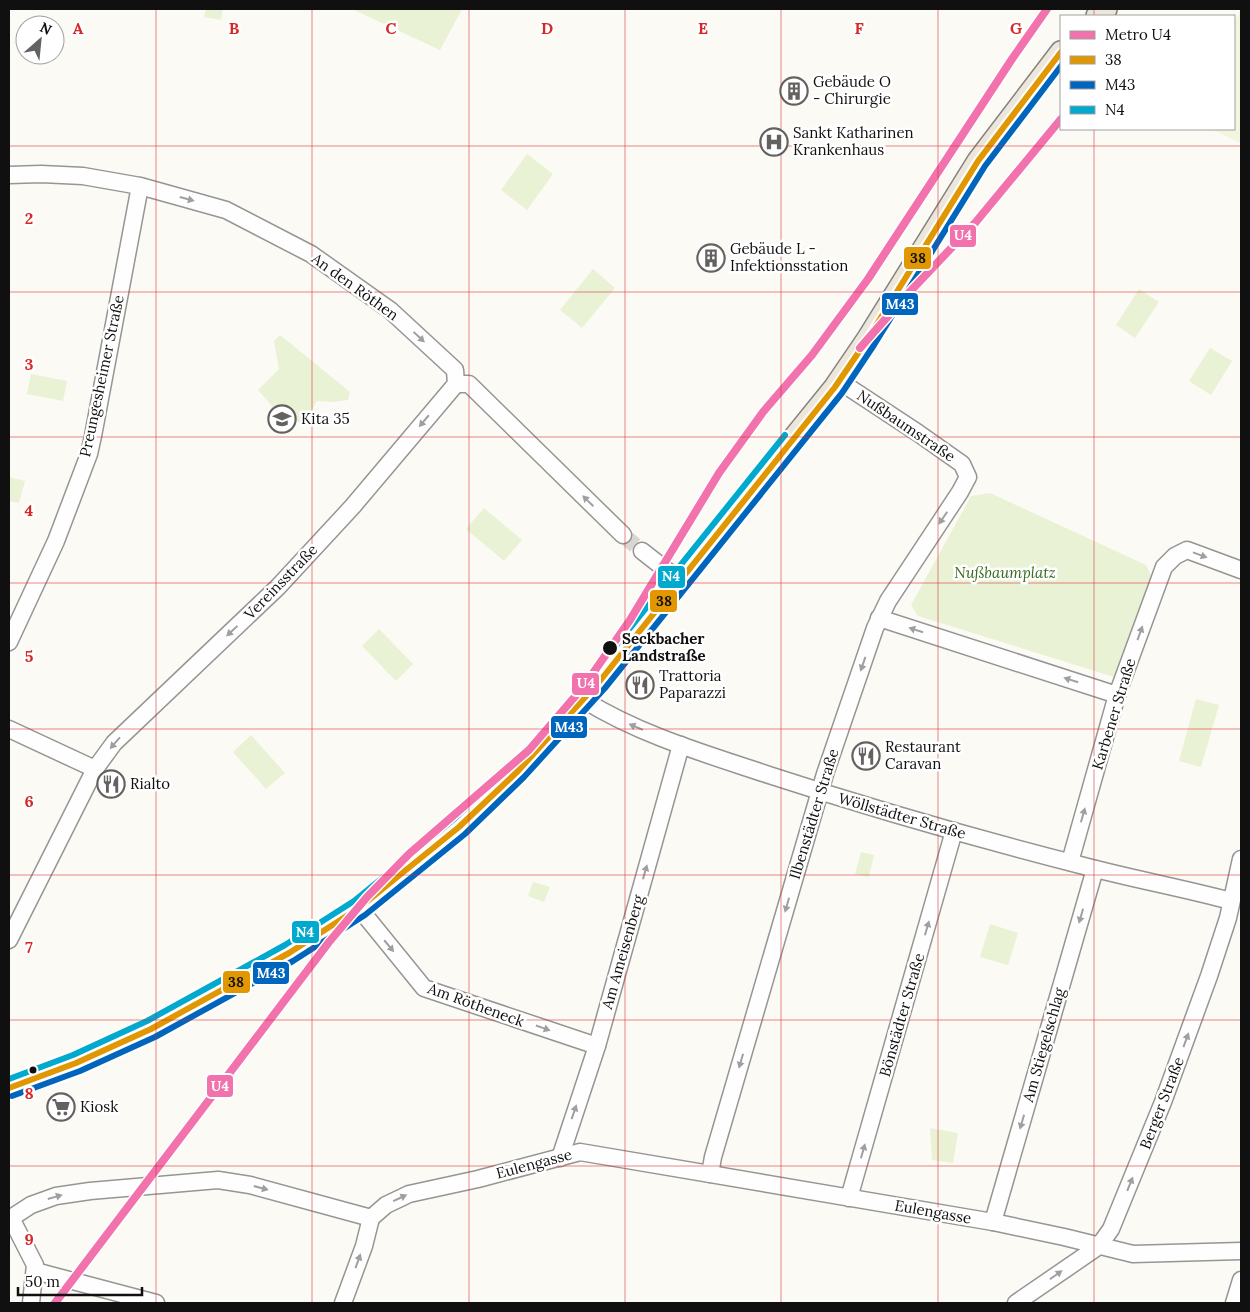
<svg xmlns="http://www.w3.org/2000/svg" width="1250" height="1312" font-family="Lora,serif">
  <rect width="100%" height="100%" fill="#fcfaf5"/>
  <g fill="#e9f2d5">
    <path d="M206,9h17l-2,11 -17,-3z"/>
    <path d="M352,9h110l-22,41z"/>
    <path d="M527,154l26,20 -26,36 -26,-20z"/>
    <path d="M593,269l22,19 -33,40 -22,-18z"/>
    <path d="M1139,289l20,13 -24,36 -19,-13z"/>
    <path d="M280,335l70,57 -2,8 -15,2 -16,-1 -14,23 -20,-9 -6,1 -6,-5 1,-5 -14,-16 21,-21 -5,-28z"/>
    <path d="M1210,348l22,13 -21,34 -22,-14z"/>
    <path d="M31,374l36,7 -4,20 -36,-7z"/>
    <path d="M9,477l16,4 -6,22 -10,-2z"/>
    <path d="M990,493l156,72 7,15 -39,97 -196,-61 -7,-11 60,-109z"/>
    <path d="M484,508l38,32 -18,21 -38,-32z"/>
    <path d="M379,629l34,35 -17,17 -34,-35z"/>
    <path d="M1196,699l23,6 -18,62 -22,-6z"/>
    <path d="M251,735l34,38 -19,16 -33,-37z"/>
    <path d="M861,852l13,3 -5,22 -14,-3z"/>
    <path d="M533,882l17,5 -6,15 -16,-6z"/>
    <path d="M990,924l28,9 -10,32 -28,-8z"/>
    <path d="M930,1128l28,5 -5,30 -21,-3z"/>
  </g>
  <path fill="#f2f6df" d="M1241,9v134l-31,-14h24v-106z"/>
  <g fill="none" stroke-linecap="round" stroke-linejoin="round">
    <path stroke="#d9d7d3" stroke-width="16" stroke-dasharray="16 8" stroke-linecap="butt" d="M623,535l19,16"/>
    <g stroke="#969593" stroke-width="19">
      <g id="minor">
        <path d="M9,175l32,-1 42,2 57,10 86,24 85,44 79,56 65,60 1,14"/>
        <path d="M456,384h13l154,151"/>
        <path d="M642,551l37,29"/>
        <path d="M879,618l238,77"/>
        <path d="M9,642l47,-101 33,-87 4,-18 47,-250"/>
        <path d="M584,700c56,35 122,54 185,75 104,34 209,64 315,91 49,13 98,22 147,35"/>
        <path d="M9,729l86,40 -86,171"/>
        <path d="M95,769l19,-26 164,-156 75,-81 103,-122"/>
        <path d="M1070,862l47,-167 47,-128 11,-11 12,-6 54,20"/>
        <path d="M359,908l65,80 173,58"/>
        <path d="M560,1158l37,-112 84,-301"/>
        <path d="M710,1174l3,-17 112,-383 50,-146 13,-27 72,-109 8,-15 -6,-13 -44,-31 -79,-52"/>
        <path d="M849,1198l105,-367"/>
        <path d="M11,1218l20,-13 25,-9 34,-5 128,-11 32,5 121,33"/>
        <path d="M11,1218l24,47 -4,38"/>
        <path d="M371,1218l15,-13 23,-11 69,-15 102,-27 413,70 71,15 69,17 108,-3"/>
        <path d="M993,1222l102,-353"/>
        <path d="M35,1271l121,32"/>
        <path d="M343,1303l21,-57 7,-28"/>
        <path d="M1016,1303l83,-57 12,-17 52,-127 46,-126 19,-58 13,-59"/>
        <path d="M1234,1303l7,-23"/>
      </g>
    </g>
    <g stroke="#848380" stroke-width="24">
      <g id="major">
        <path d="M1097,16l9,-7"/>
        <path d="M9,1088l67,-25 75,-34 138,-76 70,-45 100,-81 59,-56 81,-89 80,-102 156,-193 32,-47 111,-179 83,-109"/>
      </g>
    </g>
    <use href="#minor" stroke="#fffefe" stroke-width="16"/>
    <use href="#major" stroke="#ede6db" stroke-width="21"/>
    <g stroke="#fff" stroke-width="10">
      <path id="bus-1" d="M9,1088l67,-25 75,-34 138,-76 70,-45 100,-81 59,-56 81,-89 236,-295 32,-47 111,-179 83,-109"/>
    </g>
    <g stroke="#fff" stroke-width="10">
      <path id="bus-2" d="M12,1096l68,-25 75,-34 138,-76 72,-46 100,-81 59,-57 81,-89 237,-295 32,-48 111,-179 76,-100"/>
    </g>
    <g stroke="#fff" stroke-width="10">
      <path id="bus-3" d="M9,1079l64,-24 74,-34 138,-76 69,-44 99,-81 59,-55 65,-71 208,-259"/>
    </g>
    <use href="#bus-1" stroke="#e09702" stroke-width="6"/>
    <use href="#bus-2" stroke="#0065bd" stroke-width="6"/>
    <use href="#bus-3" stroke="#00a9ce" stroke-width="6"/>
    <g stroke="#fff" stroke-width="11">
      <g id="metro-1">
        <path d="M860,348l43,-49 72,-76 86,-104"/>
        <path d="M55,1303l274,-361 38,-45 42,-43 120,-104 55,-64 46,-66 89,-147 44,-61 49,-57 56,-76 144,-220 35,-50"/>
      </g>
    </g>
    <use href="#metro-1" stroke="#f172ac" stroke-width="8"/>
  </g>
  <defs><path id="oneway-solid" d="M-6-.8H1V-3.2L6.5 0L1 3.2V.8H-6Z" transform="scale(1.25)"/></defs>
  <g fill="#9f9f9f">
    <use href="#oneway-solid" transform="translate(187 199) rotate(15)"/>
    <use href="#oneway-solid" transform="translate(419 337) rotate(43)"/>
    <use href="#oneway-solid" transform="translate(424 421) rotate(130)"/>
    <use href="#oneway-solid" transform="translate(588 501) rotate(-136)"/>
    <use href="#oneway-solid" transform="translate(943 518) rotate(124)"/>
    <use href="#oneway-solid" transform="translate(1200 555) rotate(20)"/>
    <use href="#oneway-solid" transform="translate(916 630) rotate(-162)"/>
    <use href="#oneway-solid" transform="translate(232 631) rotate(137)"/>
    <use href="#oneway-solid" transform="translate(1140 633) rotate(-70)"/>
    <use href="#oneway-solid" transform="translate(863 664) rotate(109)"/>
    <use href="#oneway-solid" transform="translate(1071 680) rotate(-162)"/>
    <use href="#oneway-solid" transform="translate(636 727) rotate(-157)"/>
    <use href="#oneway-solid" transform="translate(115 743) rotate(131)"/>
    <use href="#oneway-solid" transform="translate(1083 815) rotate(-74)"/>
    <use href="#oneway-solid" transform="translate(645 872) rotate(-74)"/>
    <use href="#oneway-solid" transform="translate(787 905) rotate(106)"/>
    <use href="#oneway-solid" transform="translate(1081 916) rotate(106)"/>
    <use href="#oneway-solid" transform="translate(927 928) rotate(-74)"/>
    <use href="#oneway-solid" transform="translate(389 946) rotate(50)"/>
    <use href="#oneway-solid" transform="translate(543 1028) rotate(19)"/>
    <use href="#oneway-solid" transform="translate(1186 1040) rotate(-70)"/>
    <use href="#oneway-solid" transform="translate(741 1061) rotate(106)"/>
    <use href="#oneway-solid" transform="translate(574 1112) rotate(-71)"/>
    <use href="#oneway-solid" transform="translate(1022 1122) rotate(106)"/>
    <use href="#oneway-solid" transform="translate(863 1151) rotate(-74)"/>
    <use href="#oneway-solid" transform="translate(1130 1184) rotate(-68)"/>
    <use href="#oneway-solid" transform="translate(261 1188) rotate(15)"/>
    <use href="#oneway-solid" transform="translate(55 1197) rotate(-16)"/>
    <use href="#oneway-solid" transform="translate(400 1198) rotate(-25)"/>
    <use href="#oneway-solid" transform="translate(358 1261) rotate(-70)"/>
    <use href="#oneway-solid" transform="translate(1056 1275) rotate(-35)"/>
  </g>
  <path fill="none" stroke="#d62828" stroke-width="1" stroke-opacity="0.55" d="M156,9v1294M312,9v1294M469,9v1294M625,9v1294M781,9v1294M938,9v1294M1094,9v7M1094,129v1174M9,146h1232M9,292h1232M9,437h1232M9,583h1232M9,729h1232M9,875h1232M9,1020h1232M9,1166h1232"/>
  <defs>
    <g id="building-ring" transform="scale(1.4375)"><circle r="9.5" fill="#fff" stroke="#636260" stroke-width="1.5"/><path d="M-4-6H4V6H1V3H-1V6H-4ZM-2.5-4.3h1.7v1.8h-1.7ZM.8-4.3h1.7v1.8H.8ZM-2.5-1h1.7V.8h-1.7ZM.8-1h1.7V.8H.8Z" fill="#636260"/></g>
    <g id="hospital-ring" transform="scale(1.4375)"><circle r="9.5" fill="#fff" stroke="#636260" stroke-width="1.5"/><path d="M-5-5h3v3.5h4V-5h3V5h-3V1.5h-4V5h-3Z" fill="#636260"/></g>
    <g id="school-ring" transform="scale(1.4375)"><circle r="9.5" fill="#fff" stroke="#636260" stroke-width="1.5"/><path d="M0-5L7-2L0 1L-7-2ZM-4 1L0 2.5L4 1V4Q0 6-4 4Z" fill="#636260"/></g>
    <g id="restaurant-ring" transform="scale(1.4375)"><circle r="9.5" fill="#fff" stroke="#636260" stroke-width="1.5"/><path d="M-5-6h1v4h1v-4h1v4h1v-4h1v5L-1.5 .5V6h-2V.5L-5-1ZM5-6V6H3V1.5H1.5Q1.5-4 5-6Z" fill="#636260"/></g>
    <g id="supermarket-ring" transform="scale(1.4375)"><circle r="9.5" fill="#fff" stroke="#636260" stroke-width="1.5"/><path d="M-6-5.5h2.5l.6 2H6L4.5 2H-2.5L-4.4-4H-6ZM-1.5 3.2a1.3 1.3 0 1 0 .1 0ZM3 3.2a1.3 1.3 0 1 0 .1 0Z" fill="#636260"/></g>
  </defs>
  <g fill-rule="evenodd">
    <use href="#building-ring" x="794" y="91"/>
    <use href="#hospital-ring" x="774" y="142"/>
    <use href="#building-ring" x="711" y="258"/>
    <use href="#school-ring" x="282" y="419"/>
    <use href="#restaurant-ring" x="640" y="685"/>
    <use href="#restaurant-ring" x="866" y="756"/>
    <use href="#restaurant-ring" x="111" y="784"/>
    <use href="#supermarket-ring" x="61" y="1107"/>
  </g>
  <g fill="#101010" stroke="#fff" stroke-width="2">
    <circle cx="610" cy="648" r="8"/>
    <circle cx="33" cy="1070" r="4.5"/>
  </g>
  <g text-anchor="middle" stroke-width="5" stroke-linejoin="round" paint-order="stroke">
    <g font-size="15" fill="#101010" stroke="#fff" text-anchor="start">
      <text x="813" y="87">Gebäude O<tspan x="813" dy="17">- Chirurgie</tspan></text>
      <text x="793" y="138">Sankt Katharinen<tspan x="793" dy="17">Krankenhaus</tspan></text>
      <text x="730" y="254">Gebäude L -<tspan x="730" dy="17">Infektionsstation</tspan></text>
      <text x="301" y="424">Kita 35</text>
      <text x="659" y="681">Trattoria<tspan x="659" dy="17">Paparazzi</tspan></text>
      <text x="885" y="752">Restaurant<tspan x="885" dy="17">Caravan</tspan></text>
      <text x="130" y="789">Rialto</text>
      <text x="80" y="1112">Kiosk</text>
    </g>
    <g font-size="15" fill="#101010" stroke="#fff">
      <text transform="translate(355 287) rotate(36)" y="5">An den Röthen</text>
      <text transform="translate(102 376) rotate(-78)" y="5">Preungesheimer Straße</text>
      <text transform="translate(906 426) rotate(34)" y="5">Nußbaumstraße</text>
      <text transform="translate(281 582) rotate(-46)" y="5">Vereinsstraße</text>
      <text transform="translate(1114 714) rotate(-73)" y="5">Karbener Straße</text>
      <text transform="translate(814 814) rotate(-73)" y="5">Ilbenstädter Straße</text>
      <text transform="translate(902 816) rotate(16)" y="5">Wöllstädter Straße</text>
      <text transform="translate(623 952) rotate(-74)" y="5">Am Ameisenberg</text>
      <text transform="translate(476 1005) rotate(20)" y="5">Am Rötheneck</text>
      <text transform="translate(902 1015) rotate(-74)" y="5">Bönstädter Straße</text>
      <text transform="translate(1044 1045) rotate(-74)" y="5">Am Stiegelschlag</text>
      <text transform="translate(1162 1103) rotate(-69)" y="5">Berger Straße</text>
      <text transform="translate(534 1164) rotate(-15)" y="5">Eulengasse</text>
      <text transform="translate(933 1212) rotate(10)" y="5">Eulengasse</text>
    </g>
    <g font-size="15" font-style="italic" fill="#37691e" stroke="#fff">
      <text x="1005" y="578">Nußbaumplatz</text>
    </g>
    <g font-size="15" font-weight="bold" fill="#101010" stroke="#fff" text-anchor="start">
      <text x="622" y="644">Seckbacher<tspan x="622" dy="17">Landstraße</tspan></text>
    </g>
  </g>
  <g font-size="16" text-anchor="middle" font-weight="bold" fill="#d62828" stroke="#fff" stroke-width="5" stroke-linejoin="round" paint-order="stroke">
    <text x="78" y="34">A</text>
    <text x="234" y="34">B</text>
    <text x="391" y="34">C</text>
    <text x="547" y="34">D</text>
    <text x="703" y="34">E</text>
    <text x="859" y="34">F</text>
    <text x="1016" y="34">G</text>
    <text x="29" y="224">2</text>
    <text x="29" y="370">3</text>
    <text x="29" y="516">4</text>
    <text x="29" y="662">5</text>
    <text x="29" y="807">6</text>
    <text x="29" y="953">7</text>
    <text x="29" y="1099">8</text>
    <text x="29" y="1245">9</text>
  </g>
  <g stroke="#fff" stroke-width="2">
    <rect x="949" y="224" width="28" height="24" rx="5" fill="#f172ac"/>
    <rect x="903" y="246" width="29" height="24" rx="5" fill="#e09702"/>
    <rect x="881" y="292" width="38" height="24" rx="5" fill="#0065bd"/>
    <rect x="657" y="565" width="29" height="24" rx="5" fill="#00a9ce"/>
    <rect x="649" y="589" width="29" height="24" rx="5" fill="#e09702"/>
    <rect x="571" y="672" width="29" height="24" rx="5" fill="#f172ac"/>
    <rect x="550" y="715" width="38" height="24" rx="5" fill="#0065bd"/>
    <rect x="291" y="920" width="29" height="24" rx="5" fill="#00a9ce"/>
    <rect x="252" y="961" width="38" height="24" rx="5" fill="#0065bd"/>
    <rect x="222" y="970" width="29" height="24" rx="5" fill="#e09702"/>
    <rect x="206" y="1074" width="28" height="24" rx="5" fill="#f172ac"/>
  </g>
  <g font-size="14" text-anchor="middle" font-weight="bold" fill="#fff">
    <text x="963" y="240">U4</text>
    <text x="900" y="309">M43</text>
    <text x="671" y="581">N4</text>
    <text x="586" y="688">U4</text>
    <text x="569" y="732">M43</text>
    <text x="305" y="937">N4</text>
    <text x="271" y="978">M43</text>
    <text x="220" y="1091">U4</text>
  </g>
  <g font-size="14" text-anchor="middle" font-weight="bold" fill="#111">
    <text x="918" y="263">38</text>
    <text x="664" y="606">38</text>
    <text x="236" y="987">38</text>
  </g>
  <rect width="1250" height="1312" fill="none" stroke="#101010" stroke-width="20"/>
  <rect x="1060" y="15" width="175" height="115" fill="#ffffff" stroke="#9f9f9f"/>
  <rect x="1070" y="31" width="25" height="8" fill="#f172ac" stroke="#9f9f9f"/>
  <text x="1105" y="40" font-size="15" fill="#101010">Metro U4</text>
  <rect x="1070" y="56" width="25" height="8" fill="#e09702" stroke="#9f9f9f"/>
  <text x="1105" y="65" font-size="15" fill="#101010">38</text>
  <rect x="1070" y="81" width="25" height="8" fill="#0065bd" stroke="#9f9f9f"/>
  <text x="1105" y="90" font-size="15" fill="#101010">M43</text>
  <rect x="1070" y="106" width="25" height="8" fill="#00a9ce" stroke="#9f9f9f"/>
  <text x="1105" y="115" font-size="15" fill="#101010">N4</text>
  <g transform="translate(40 40) rotate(27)"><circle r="24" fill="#ffffff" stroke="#9f9f9f"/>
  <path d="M0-4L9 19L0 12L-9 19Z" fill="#636260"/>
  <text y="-8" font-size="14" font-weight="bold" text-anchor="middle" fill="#101010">N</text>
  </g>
  <path d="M18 1287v8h124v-8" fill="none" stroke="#101010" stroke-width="2.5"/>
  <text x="25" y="1287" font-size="15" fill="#101010" stroke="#ffffff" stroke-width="4" paint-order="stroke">50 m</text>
</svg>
